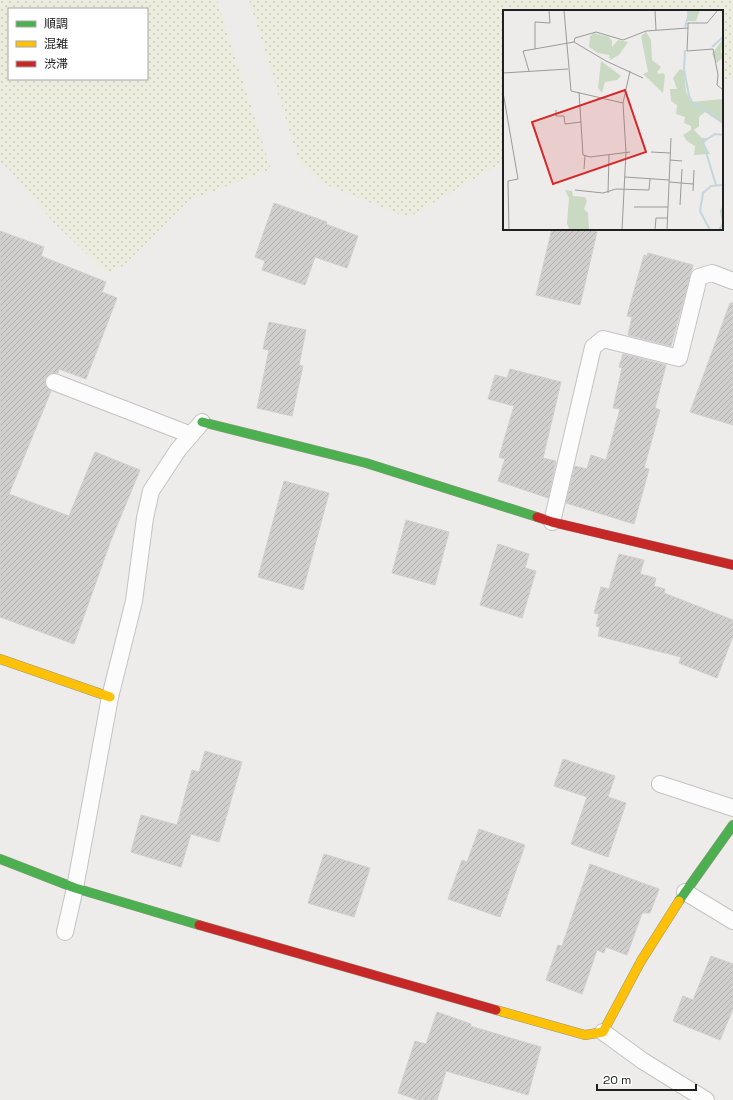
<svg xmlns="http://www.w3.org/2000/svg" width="733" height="1100" font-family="'Space Grotesk','Noto Sans JP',sans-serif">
  <defs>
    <pattern id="farmland-dots" width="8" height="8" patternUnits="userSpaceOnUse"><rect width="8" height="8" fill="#ececdf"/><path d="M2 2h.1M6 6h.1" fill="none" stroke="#cacabf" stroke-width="1.8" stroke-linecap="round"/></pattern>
    <pattern id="building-hatch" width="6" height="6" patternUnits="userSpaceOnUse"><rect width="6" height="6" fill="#d1cfcd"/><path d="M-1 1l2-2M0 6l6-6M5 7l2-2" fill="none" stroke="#b3b1b0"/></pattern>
  </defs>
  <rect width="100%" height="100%" fill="#eeecea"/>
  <g fill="url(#farmland-dots)" fill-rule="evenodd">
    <path d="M0,0h217l54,169 -83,32 -65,65 -15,8 -55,-52 -44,-53 -9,-7zM9,9h138v70h-138z"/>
    <path d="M249,0h484v78l-11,2v-69h-218v150l-96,57 -86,-35 -23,-22z"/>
  </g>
  <g fill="url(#building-hatch)" stroke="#d1cecc">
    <path d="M274,203l53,19 -1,2 32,12 -11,32 -32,-11 -10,28 -43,-15 3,-9 -10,-4z"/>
    <path d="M552,229h31l14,3 -17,73 -44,-10z"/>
    <path d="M0,231l44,16 -3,9 65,26 -4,10 15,6 -31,81 -27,-10 -1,4h-6l-4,2 -3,3v6l2,4 4,3 -42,103 60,22 26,-64 45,18 -29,70 -37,104 -74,-27z"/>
    <path d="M648,253l45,12 -22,81 -43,-11 4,-18 -5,-1 17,-61 3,1z"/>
    <path d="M730,303h3v122l-43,-13z"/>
    <path d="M269,322l37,8 -7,35 4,1 -11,50 -35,-8 12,-58 -6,-1z"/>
    <path d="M623,354l43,11 -11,43 5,2 -16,58 5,1 -15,55 -68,-21 9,-37 12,3 4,-14 15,5 14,-51 -7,-1 9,-40 -3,-1z"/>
    <path d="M510,369l51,13 -18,76 13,3 -8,37 -50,-17 7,-22 -6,-2 15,-51 -26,-7 7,-24 12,3z"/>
    <path d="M284,481l45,12 -26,97 -45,-13z"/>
    <path d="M406,520l43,12 -14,53 -43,-12z"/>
    <path d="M498,544l31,10 -4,14 11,3 -14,47 -42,-13z"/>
    <path d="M619,554l25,6 -4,14 16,4 -2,8 11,3 -1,4 69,27v16l-16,42 -38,-15 2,-6 -83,-21 2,-9 -4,-1 3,-12 -5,-1 7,-26 8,2z"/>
    <path d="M205,751l37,11 -23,80 -28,-8 -10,33 -50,-15 10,-37 36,10 15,-55 7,2z"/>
    <path d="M563,759l52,17 -7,21 18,6 -18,54 -37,-13 16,-47 -33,-11z"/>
    <path d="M479,829l46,16 -25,72 -52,-18 14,-39 5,2z"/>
    <path d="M324,854l46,14 -16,49 -46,-14z"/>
    <path d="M590,864l69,25 -9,24h-8l-15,42 -21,-8 -2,6 -7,-3 -15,44 -36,-14 12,-35 4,1z"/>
    <path d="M711,956l22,8v45l-13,31 -47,-19 10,-25 10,4z"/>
    <path d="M437,1012l34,12 -1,2 71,21 -13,48 -82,-24 -9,29h-19l-20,-7 17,-52 11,3z"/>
  </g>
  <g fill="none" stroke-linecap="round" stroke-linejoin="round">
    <g stroke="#c4c3c2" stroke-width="18">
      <g id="lane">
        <path d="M54,382l137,53"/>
        <path d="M552,522l41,-175 10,-8 76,19 20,-81 13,-4 21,8"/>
        <path d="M660,784l73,24"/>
        <path d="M685,892l48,29"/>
        <path d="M65,932l10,-44 35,-191 24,-96 11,-83 6,-27 27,-41 24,-28"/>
        <path d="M603,1032l40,29 63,39"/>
      </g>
    </g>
    <g stroke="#949683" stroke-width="10">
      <g id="fast">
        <path d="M202,422l164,41 171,54"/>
        <path d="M0,859l75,29 124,37"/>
        <path d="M679,901l54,-76"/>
      </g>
    </g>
    <g stroke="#949683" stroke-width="10">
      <g id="slow">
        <path d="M0,659l110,38"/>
        <path d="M496,1010l89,25 18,-3 38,-71 38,-60"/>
      </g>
    </g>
    <g stroke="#949683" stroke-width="10">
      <g id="jam">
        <path d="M537,517l15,5 181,43"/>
        <path d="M199,925l297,85"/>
      </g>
    </g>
    <use href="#lane" stroke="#fcfcfc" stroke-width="16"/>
    <use href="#fast" stroke="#4caf50" stroke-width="9"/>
    <use href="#slow" stroke="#ffc107" stroke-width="9"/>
    <use href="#jam" stroke="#c62828" stroke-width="9"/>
  </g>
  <g transform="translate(503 10)">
    <rect width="220" height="220" fill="#eeecea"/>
    <path d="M184,0h13l-4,11h-8zM143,22l5,8 1,20 9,7 -4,5 2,2 4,-1 2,2 -2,18 -20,-19 5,-2 -7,-36zM91,23l15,4 3,4v6l6,-7 10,2 -9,13 -9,5 -1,-5 -11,-2 -9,-6 1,-11zM220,29l-2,13 2,5 -6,6 -5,-9zM98,51l20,15 -4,4 -12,2 -3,11 -4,-5zM177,59l4,2 2,21 5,10 32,-3v25l-18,-12 -6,5v9l-5,4 8,8h7l-5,5 6,11 -16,1 1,-9 -8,-5 -4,-6 8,-5v-4l-7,-3 1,-6 -9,-3 1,-9 -6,-4 -1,-12h7l-4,-11zM62,180l7,1 1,5 12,1 2,4 -3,8 4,4 1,17h-20l-2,-7 2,-25z" fill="#cad9c2"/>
    <path fill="none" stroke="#c1d7dd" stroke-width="2" d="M182,17l5,-17M209,37l11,-10M182,40l-1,19 5,27 4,8 15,7 15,12M213,175l-13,-43 12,-8 8,1M207,220l-10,-19 3,-18 8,-7 12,-1M216,220l4,-7 -2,-12 2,-4"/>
    <path fill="none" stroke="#9c9a99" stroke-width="1" d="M61,0l7,81 52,12M152,0l1,20M185,18l-1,23 26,-2 5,26 -1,10 6,5M71,32l32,19 37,17M32,39v-27l15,1 -1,-13M26,61l-6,-20 51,-9 1,-4 21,-6 27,8 23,-9 42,-3v-5h19l11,-13M0,63l65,-4M0,82l15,87 -10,2 1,49M76,82l4,63 7,2 40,-5M53,100v6h8l1,8 16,-2M148,142l19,1M167,150l12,1M81,159l1,-14M122,167l44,3M166,172l24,2M72,180l28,3 13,-4 33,1 1,-11M190,181l1,-21M105,183l1,-38M177,195l2,-36M131,197h34M119,220l4,-78 -3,-49 7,-32M152,220l1,-12h11M164,220l4,-92"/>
    <path fill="#d62828" fill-opacity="0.15" stroke="#d62828" stroke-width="2" d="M122,80l21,62 -93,32 -21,-62z"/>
    <rect width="220" height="220" fill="none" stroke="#202020" stroke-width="2"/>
  </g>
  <rect x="8" y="8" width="140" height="72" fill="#ffffff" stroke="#a6a6a6"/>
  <rect x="16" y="21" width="20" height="6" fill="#4caf50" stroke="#a6a6a6"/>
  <text x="44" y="28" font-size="12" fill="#202020">順調</text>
  <rect x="16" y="41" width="20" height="6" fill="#ffc107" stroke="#a6a6a6"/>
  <text x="44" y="48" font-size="12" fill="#202020">混雑</text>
  <rect x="16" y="61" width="20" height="6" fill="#c62828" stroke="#a6a6a6"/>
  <text x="44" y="68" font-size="12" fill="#202020">渋滞</text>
  <path d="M597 1084v6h99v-6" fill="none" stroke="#202020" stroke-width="2"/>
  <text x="603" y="1084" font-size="12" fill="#202020" stroke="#ffffff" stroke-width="3" paint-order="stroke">20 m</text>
</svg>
